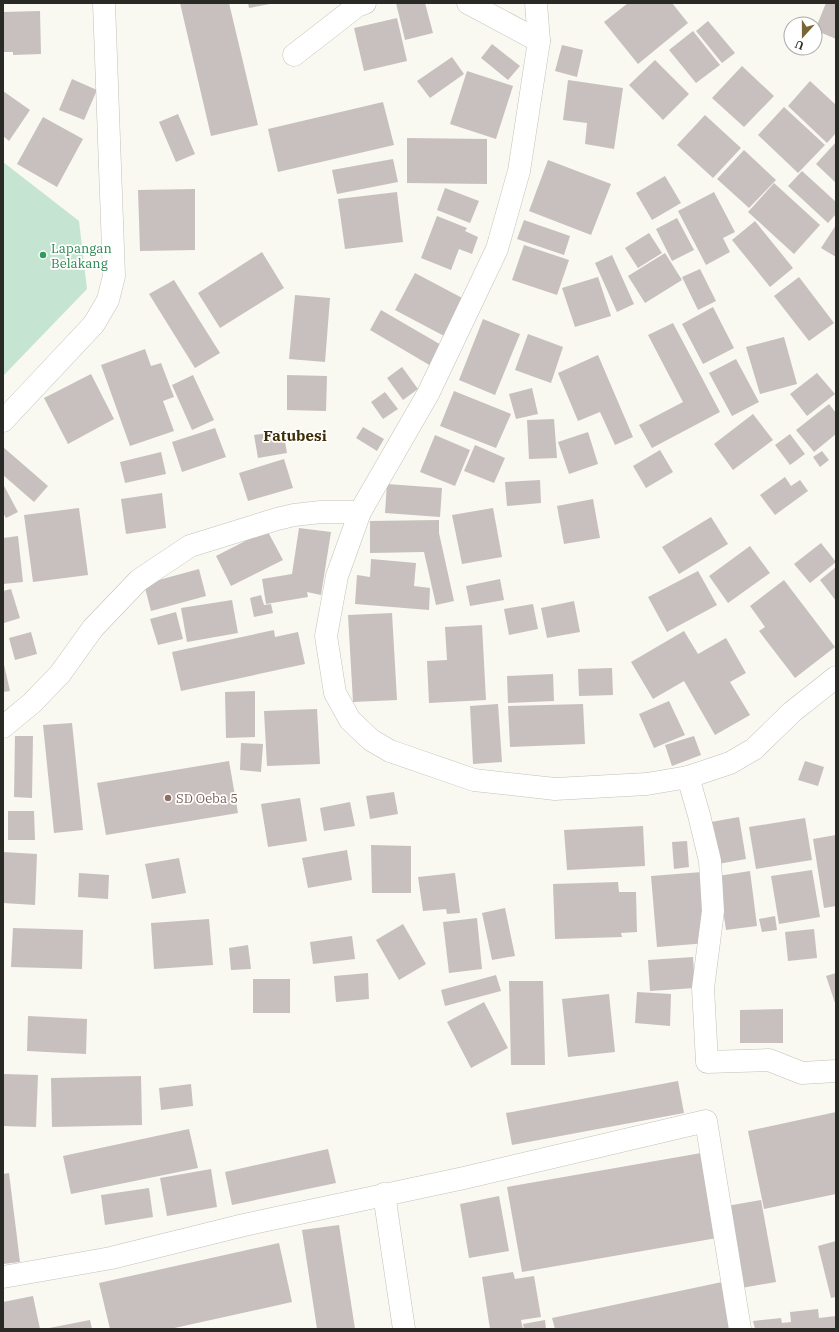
<svg xmlns="http://www.w3.org/2000/svg" width="839" height="1332" font-family="'IBM Plex Serif',serif">
  <rect width="100%" height="100%" fill="#f9f8f1"/>
  <path fill="#c5e4d2" d="M3,162l76,59 8,68 -84,87z"/>
  <g fill="#c8c0be">
    <path d="M180,3h49l29,122 -47,11z"/>
    <path d="M248,3h22v1l-21,4z"/>
    <path d="M396,3h29l8,30 -28,7z"/>
    <path d="M628,3h44l16,20 -50,41 -34,-42z"/>
    <path d="M826,3h10v36l-21,-9z"/>
    <path d="M40,11l1,43 -28,1v-3h-9l-1,-40z"/>
    <path d="M397,18l10,43 -43,10 -10,-43z"/>
    <path d="M708,21l27,32 -13,10 -26,-32z"/>
    <path d="M693,31l27,34 -24,18 -27,-33z"/>
    <path d="M492,44l28,22 -12,14 -27,-22z"/>
    <path d="M562,45l21,5 -6,27 -22,-6z"/>
    <path d="M452,57l12,17 -34,24 -13,-17z"/>
    <path d="M655,60l34,34 -26,26 -34,-35z"/>
    <path d="M742,66l32,30 -30,31 -32,-29z"/>
    <path d="M467,71l46,15 -17,53 -46,-15z"/>
    <path d="M72,79l25,11 -13,30 -25,-10z"/>
    <path d="M568,80l55,8 -9,61 -29,-5 2,-21 -24,-3z"/>
    <path d="M810,81l26,24v28l-9,10 -39,-37z"/>
    <path d="M3,91l27,19 -21,31 -6,-5z"/>
    <path d="M383,102l11,43 -116,27 -10,-43z"/>
    <path d="M784,107l41,38 -27,28 -40,-38z"/>
    <path d="M178,114l17,40 -19,8 -17,-40z"/>
    <path d="M705,115l36,33 -28,30 -36,-33z"/>
    <path d="M43,117l40,22 -26,48 -40,-23z"/>
    <path d="M407,138l80,1v45l-80,-1z"/>
    <path d="M836,142v41l-20,-19z"/>
    <path d="M744,150l32,30 -27,28 -32,-29z"/>
    <path d="M393,159l5,23 -61,12 -5,-24z"/>
    <path d="M548,160l63,24 -20,51 -62,-24z"/>
    <path d="M802,171l34,31v12l-8,9 -40,-37z"/>
    <path d="M665,176l16,27 -29,17 -16,-27z"/>
    <path d="M774,183l46,42 -26,29 -46,-42z"/>
    <path d="M445,188l34,13 -9,22 -33,-13z"/>
    <path d="M195,189v61l-55,1 -2,-61z"/>
    <path d="M397,192l6,50 -58,7 -7,-50z"/>
    <path d="M714,192l21,40 -12,6 7,14 -24,13 -28,-54z"/>
    <path d="M437,216l30,12 -2,3 13,6 -6,17 -13,-5 -8,21 -30,-12z"/>
    <path d="M677,218l17,32 -22,11 -16,-32z"/>
    <path d="M524,220l46,16 -6,19 -47,-16z"/>
    <path d="M755,221l38,47 -23,19 -38,-47z"/>
    <path d="M836,225v32l-15,-9z"/>
    <path d="M649,233l13,20 -24,15 -13,-20z"/>
    <path d="M524,245l45,15 -12,35 -45,-15z"/>
    <path d="M262,252l22,36 -64,40 -22,-35z"/>
    <path d="M665,253l17,27 -37,23 -17,-27z"/>
    <path d="M612,255l22,49 -17,8 -22,-49z"/>
    <path d="M700,269l16,32 -18,9 -16,-33z"/>
    <path d="M415,273l51,27 -20,37 -51,-27z"/>
    <path d="M598,277l13,39 -36,11 -13,-39z"/>
    <path d="M799,277l35,46 -25,18 -35,-45z"/>
    <path d="M174,280l46,73 -25,15 -46,-74z"/>
    <path d="M295,295l35,3 -5,64 -36,-3z"/>
    <path d="M713,307l21,41 -31,16 -21,-40z"/>
    <path d="M381,310l62,36 -12,20 -61,-36z"/>
    <path d="M483,319l37,15 -25,61 -36,-15z"/>
    <path d="M673,323l47,89 -68,36 -13,-23 44,-23 -35,-67z"/>
    <path d="M528,334l35,13 -12,36 -36,-13z"/>
    <path d="M784,337l13,47 -37,10 -14,-47z"/>
    <path d="M145,349l6,17 10,-3 13,34 -11,4 11,30 -44,15 -29,-81z"/>
    <path d="M598,355l35,82 -18,8 -15,-33 -22,9 -20,-48z"/>
    <path d="M736,359l23,43 -27,14 -23,-43z"/>
    <path d="M402,367l16,22 -15,11 -16,-22z"/>
    <path d="M817,373l18,21 -28,22 -17,-22z"/>
    <path d="M91,374l23,45 -46,25 -24,-46z"/>
    <path d="M193,375l21,45 -22,10 -20,-45z"/>
    <path d="M287,375l40,1 -1,35 -39,-1z"/>
    <path d="M532,388l6,26 -22,5 -7,-25z"/>
    <path d="M454,391l57,23 -15,34 -56,-22z"/>
    <path d="M385,392l13,17 -15,10 -12,-17z"/>
    <path d="M829,404l7,9v21l-22,18 -18,-22z"/>
    <path d="M753,414l20,26 -40,30 -19,-26z"/>
    <path d="M554,419l3,39 -28,1 -2,-39z"/>
    <path d="M363,427l21,12 -7,12 -21,-13z"/>
    <path d="M215,428l11,29 -44,15 -10,-30z"/>
    <path d="M283,431l4,22 -29,5 -4,-23z"/>
    <path d="M588,432l10,32 -29,10 -11,-32z"/>
    <path d="M790,434l15,20 -15,11 -15,-20z"/>
    <path d="M435,435l35,15 -15,36 -35,-14z"/>
    <path d="M475,445l30,13 -11,25 -30,-12z"/>
    <path d="M3,447l45,39 -14,16 -31,-27z"/>
    <path d="M660,450l13,22 -27,16 -13,-22z"/>
    <path d="M822,451l7,9 -9,7 -7,-10z"/>
    <path d="M161,452l5,22 -41,9 -5,-21z"/>
    <path d="M284,459l9,29 -45,13 -9,-28z"/>
    <path d="M785,477l6,9 9,-6 8,11 -33,24 -15,-20z"/>
    <path d="M540,480l1,23 -34,3 -2,-24z"/>
    <path d="M3,484l15,28 -12,6 -3,-5z"/>
    <path d="M387,484l55,4 -2,29 -55,-4z"/>
    <path d="M162,493l4,35 -40,6 -5,-35z"/>
    <path d="M593,499l7,39 -36,6 -7,-38z"/>
    <path d="M79,508l9,67 -55,7 -9,-67z"/>
    <path d="M493,508l9,49 -40,7 -10,-49z"/>
    <path d="M711,517l17,27 -49,30 -17,-27z"/>
    <path d="M439,520v13l15,68 -18,4 -12,-53 -54,1v-32z"/>
    <path d="M299,528l32,4 -10,63 -14,-3 1,5 -42,7 -4,-25 30,-5z"/>
    <path d="M267,530l16,30 -52,26 -15,-30z"/>
    <path d="M18,536l5,46 -20,2v-46z"/>
    <path d="M821,543l15,19 -26,21 -16,-19z"/>
    <path d="M750,546l20,27 -42,30 -19,-27z"/>
    <path d="M371,559l45,4 -2,23 16,2 -1,22 -74,-6 2,-29 13,2z"/>
    <path d="M836,567v34l-16,-21z"/>
    <path d="M199,569l7,27 -55,15 -7,-27z"/>
    <path d="M698,571l19,34 -50,27 -19,-35z"/>
    <path d="M500,579l4,21 -34,6 -4,-20z"/>
    <path d="M784,580l51,67 -40,31 -36,-47 6,-4 -15,-21z"/>
    <path d="M11,589l9,29 -16,5 -1,-32z"/>
    <path d="M261,595l3,10 7,-1 2,9 -19,4 -4,-19z"/>
    <path d="M232,600l6,33 -51,9 -6,-34z"/>
    <path d="M574,601l6,31 -33,6 -6,-30z"/>
    <path d="M533,604l5,25 -29,6 -5,-26z"/>
    <path d="M176,612l7,27 -25,6 -8,-26z"/>
    <path d="M392,613l5,87 -44,2 -5,-87z"/>
    <path d="M482,625l4,75 -57,3 -2,-42 20,-1 -2,-33z"/>
    <path d="M274,630l1,7 23,-5 7,32 -124,27 -9,-39z"/>
    <path d="M684,631l14,23 28,-16 20,35 -16,9 20,33 -35,20 -31,-54 -31,18 -22,-37z"/>
    <path d="M31,632l6,22 -22,6 -6,-22z"/>
    <path d="M3,660l7,31 -7,1z"/>
    <path d="M612,668l1,27 -34,1 -1,-27z"/>
    <path d="M553,674l1,27 -46,2 -1,-27z"/>
    <path d="M255,691v46l-29,1 -1,-46z"/>
    <path d="M669,701l16,34 -31,13 -15,-34z"/>
    <path d="M498,704l4,58 -29,2 -3,-58z"/>
    <path d="M583,704l2,40 -75,3 -2,-41z"/>
    <path d="M317,709l3,55 -53,2 -3,-55z"/>
    <path d="M72,723l11,107 -29,3 -11,-108z"/>
    <path d="M15,736h18l-1,62 -18,-1z"/>
    <path d="M694,736l7,19 -29,11 -7,-21z"/>
    <path d="M241,743l22,1 -2,28 -21,-2z"/>
    <path d="M229,761l9,52 -132,22 -9,-52z"/>
    <path d="M805,761l19,6 -6,19 -20,-6z"/>
    <path d="M394,792l4,22 -28,5 -4,-23z"/>
    <path d="M300,798l7,43 -39,6 -7,-43z"/>
    <path d="M350,802l5,24 -31,5 -4,-23z"/>
    <path d="M8,811h26l1,29h-27z"/>
    <path d="M739,817l7,42 -28,5 -7,-42z"/>
    <path d="M805,818l7,42 -56,9 -7,-42z"/>
    <path d="M643,826l2,40 -78,4 -3,-40z"/>
    <path d="M836,835v71l-12,2 -11,-69z"/>
    <path d="M687,841l2,26 -15,2 -2,-27z"/>
    <path d="M371,845l40,1v47h-39z"/>
    <path d="M347,850l5,30 -44,8 -6,-30z"/>
    <path d="M3,852l34,2 -2,51 -32,-2z"/>
    <path d="M179,858l7,35 -34,6 -7,-35z"/>
    <path d="M812,870l8,47 -41,7 -8,-48z"/>
    <path d="M750,871l7,55 -31,4 -8,-54z"/>
    <path d="M702,872l6,71 -51,4 -6,-71z"/>
    <path d="M79,873l30,2 -1,24 -30,-2z"/>
    <path d="M455,873l5,40 -13,1 -1,-5 -23,2 -5,-34z"/>
    <path d="M618,882l1,10h17l1,40 -16,1 1,4 -67,2 -2,-55z"/>
    <path d="M505,908l10,48 -23,4 -10,-47z"/>
    <path d="M775,916l2,14 -15,2 -3,-13z"/>
    <path d="M477,918l5,51 -33,4 -6,-51z"/>
    <path d="M209,919l4,46 -59,4 -3,-46z"/>
    <path d="M403,924l23,40 -27,16 -23,-40z"/>
    <path d="M13,928l70,2 -1,39 -71,-2z"/>
    <path d="M814,929l3,29 -29,3 -3,-29z"/>
    <path d="M352,936l3,23 -42,5 -3,-22z"/>
    <path d="M248,945l3,24 -20,1 -2,-22z"/>
    <path d="M693,957l2,31 -45,3 -2,-31z"/>
    <path d="M368,973l1,26 -33,3 -2,-26z"/>
    <path d="M836,973v33l-10,-30z"/>
    <path d="M496,975l5,16 -56,15 -4,-16z"/>
    <rect x="253" y="979" width="37" height="34"/>
    <path d="M509,981h34l2,84h-34z"/>
    <path d="M637,992l34,2 -1,32 -35,-3z"/>
    <path d="M609,994l6,58 -47,5 -6,-58z"/>
    <path d="M484,1002l24,46 -37,20 -24,-46z"/>
    <path d="M783,1009v34h-43v-33z"/>
    <path d="M28,1016l59,3 -1,35 -59,-3z"/>
    <path d="M3,1074l35,1 -2,52 -33,-1z"/>
    <path d="M141,1076l1,49 -90,2 -1,-49z"/>
    <path d="M678,1081l6,32 -172,32 -6,-32z"/>
    <path d="M191,1084l2,22 -32,4 -2,-22z"/>
    <path d="M836,1112v82l-72,15 -16,-78z"/>
    <path d="M189,1129l9,39 -127,26 -8,-38z"/>
    <path d="M328,1149l8,34 -104,22 -7,-33z"/>
    <path d="M701,1153l16,85 -195,34 -15,-85z"/>
    <path d="M211,1169l6,38 -50,9 -7,-38z"/>
    <path d="M9,1173l11,89 -17,2v-90z"/>
    <path d="M149,1188l4,29 -48,8 -4,-30z"/>
    <path d="M499,1196l10,55 -40,7 -9,-54z"/>
    <path d="M761,1200l15,82 -40,7 -15,-82z"/>
    <path d="M339,1225l16,104h-38l-15,-99z"/>
    <path d="M836,1241v56l-5,1 -13,-52z"/>
    <path d="M279,1243l13,59 -122,27h-60l-11,-46z"/>
    <path d="M513,1272l2,7 19,-3 7,41 -20,3 2,9h-33l-8,-52z"/>
    <path d="M722,1282l10,47h-177l-3,-11z"/>
    <path d="M33,1296l7,33h-37v-27z"/>
    <path d="M818,1309l1,9 17,-2v13h-81l-2,-8 28,-3 1,5 9,-1 -1,-10z"/>
    <path d="M90,1320l2,9h-43v-1z"/>
    <path d="M545,1320l1,9h-22l-1,-5z"/>
  </g>
  <g fill="none" stroke-linecap="round" stroke-linejoin="round">
    <g stroke="#c2c1ba" stroke-width="23">
      <g id="minor">
        <path d="M468,3l71,38"/>
        <path d="M536,3l3,38 -20,130 -22,78 -69,145 -68,118 -23,64 -11,60 9,57 15,27 21,20 19,11 84,29 81,9 92,-5 41,-7 42,-14 24,-14 38,-37 44,-35"/>
        <path d="M294,55l63,-49 8,-3"/>
        <path d="M3,421l91,-97 14,-24 6,-24 -10,-273"/>
        <path d="M3,727l29,-24 28,-29 33,-46 46,-48 51,-34 87,-27 17,-4 27,-3h39"/>
        <path d="M688,777l11,38 11,46 3,50 -10,77 4,74 62,-2 33,13 34,-2"/>
        <path d="M384,1194l20,135"/>
        <path d="M3,1277l108,-19 133,-33 220,-47 242,-57 34,208"/>
      </g>
    </g>
    <use href="#minor" stroke="#fff" stroke-width="22"/>
  </g>
  <circle fill="#2e9e5b" stroke="#fff" stroke-width="1.5" cx="43" cy="255" r="4"/>
  <circle fill="#8d6e63" stroke="#fff" stroke-width="1.5" cx="168" cy="798" r="4"/>
  <g text-anchor="middle" stroke-width="3.5" stroke-linejoin="round" paint-order="stroke">
    <g font-size="13" fill="#27864d" stroke="#fff" text-anchor="start">
      <text x="51" y="253">Lapangan<tspan x="51" dy="15">Belakang</tspan></text>
    </g>
    <g font-size="13" fill="#785e54" stroke="#fff" text-anchor="start">
      <text x="176" y="803">SD Oeba 5</text>
    </g>
    <g font-size="15" font-weight="bold" fill="#3f2e05" stroke="#fff">
      <text x="295" y="441">Fatubesi</text>
    </g>
  </g>
  <rect width="839" height="1332" fill="none" stroke="#292926" stroke-width="8"/>
  <g transform="translate(803 36) rotate(201)"><circle r="19" fill="#ffffff" stroke="#a9a9a8"/>
  <path d="M0-3L7 15L0 10L-7 15Z" fill="#7a6534"/>
  <text y="-6" font-size="11" font-weight="bold" text-anchor="middle" fill="#292926">U</text>
  </g>
</svg>
